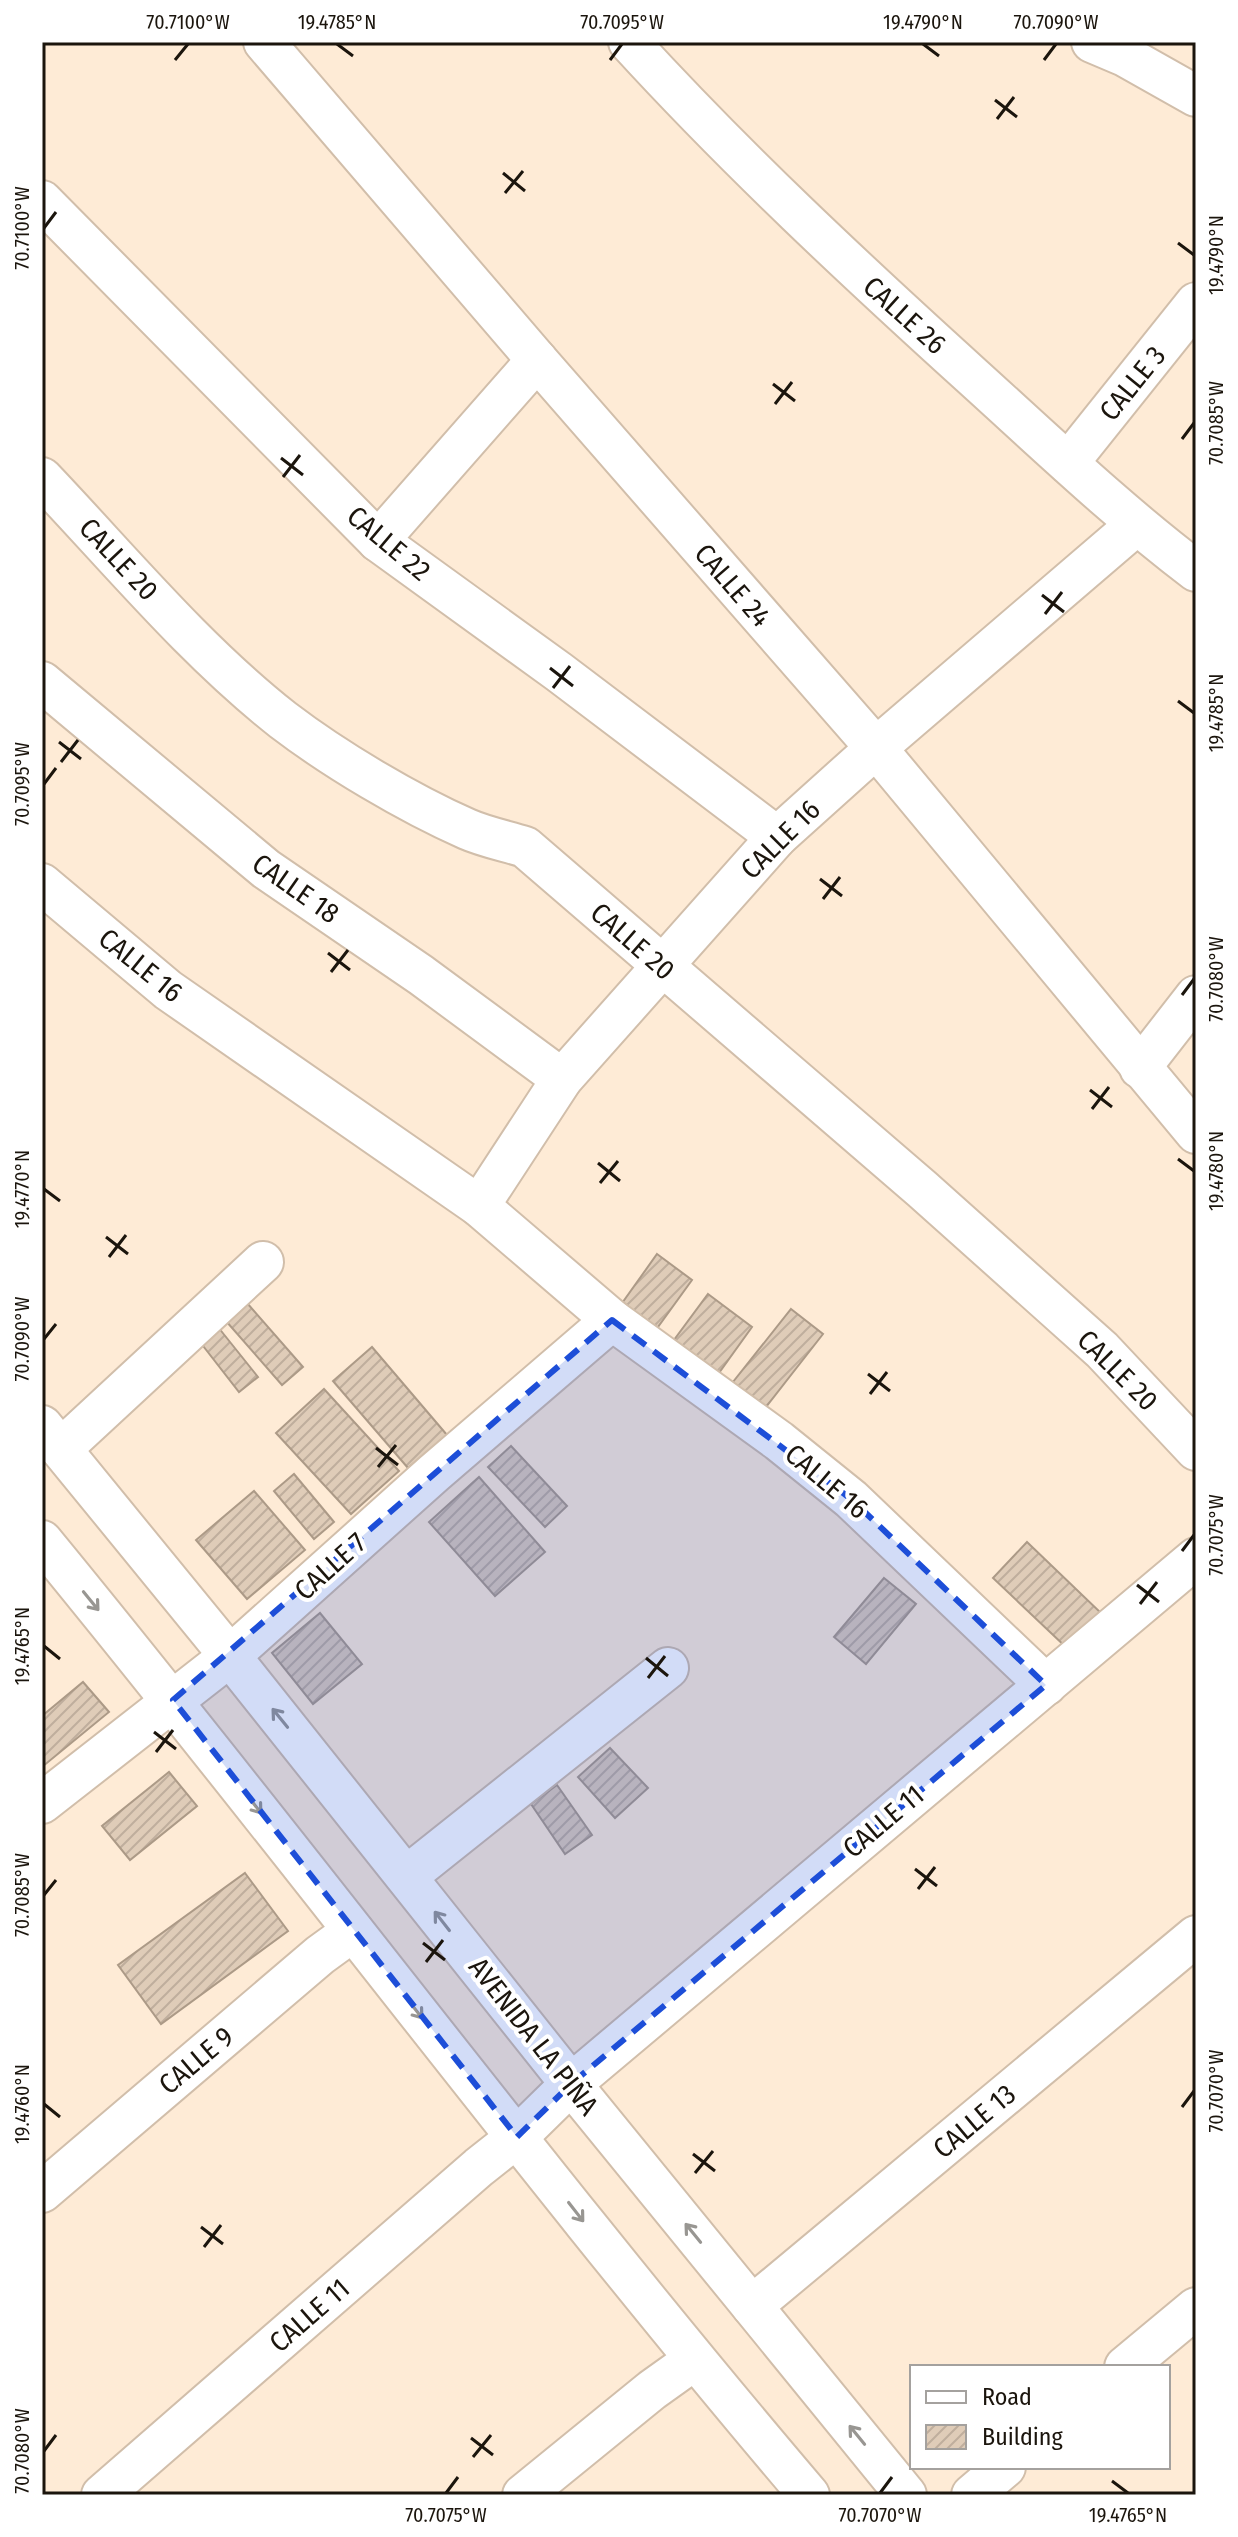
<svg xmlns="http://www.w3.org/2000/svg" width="1238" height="2537" font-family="'Fira Sans Condensed',sans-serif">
  <defs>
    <pattern id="building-hatch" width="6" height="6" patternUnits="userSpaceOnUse" patternTransform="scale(2)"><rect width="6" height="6" fill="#dfccb8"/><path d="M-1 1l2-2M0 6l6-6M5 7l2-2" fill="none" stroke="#bfae9d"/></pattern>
  </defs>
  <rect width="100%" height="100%" fill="#feebd6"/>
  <g fill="url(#building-hatch)" stroke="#ac9a87" stroke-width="2">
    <path d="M657,1254l35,26 -37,51 -35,-25z"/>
    <path d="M708,1294l44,33 -36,50 -45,-33z"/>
    <path d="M247,1303l56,64 -21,18 -56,-64z"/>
    <path d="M791,1309l32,25 -61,78 -33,-25z"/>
    <path d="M218,1327l40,50 -19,15 -39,-50z"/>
    <path d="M372,1347l75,88 -39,33 -75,-87z"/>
    <path d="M324,1389l75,82 -48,43 -75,-81z"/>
    <path d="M511,1446l56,60 -22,21 -57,-60z"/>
    <path d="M294,1474l40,48 -20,17 -40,-48z"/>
    <path d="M479,1477l66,75 -50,44 -66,-74z"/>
    <path d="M254,1491l51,59 -58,49 -51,-59z"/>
    <path d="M1027,1542l75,72 -33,36 -76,-72z"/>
    <path d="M884,1578l32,26 -50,60 -32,-27z"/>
    <path d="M320,1613l42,51 -49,40 -41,-51z"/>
    <path d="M83,1682l26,30 -67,55v-51z"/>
    <path d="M610,1748l38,40 -33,30 -37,-41z"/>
    <path d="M169,1772l28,34 -67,54 -28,-34z"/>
    <path d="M557,1785l35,50 -27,19 -34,-50z"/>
    <path d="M245,1873l43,58 -127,93 -43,-59z"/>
  </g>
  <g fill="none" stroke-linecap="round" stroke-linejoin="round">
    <g stroke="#d1beaa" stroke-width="44">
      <g id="street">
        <path d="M264,42l273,318 339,388 320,385"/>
        <path d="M629,42c108,118 225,227 343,334 74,67 145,135 224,195"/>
        <path d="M1092,42l33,14 71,40"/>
        <path d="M42,201l336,340 181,131 218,165"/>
        <path d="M1068,463l128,-160"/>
        <path d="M42,478c78,82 152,172 241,242 51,39 125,83 184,109 18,8 39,12 58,18l397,342 180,161 94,100"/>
        <path d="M378,541l159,-181"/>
        <path d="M42,682l224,187 155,106 141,104"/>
        <path d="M42,884l126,106 311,216 133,114 167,121 72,58 195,186"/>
        <path d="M1140,1068l56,-72"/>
        <path d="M479,1206l83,-127 215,-242 99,-89 260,-223"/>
        <path d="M42,1426l188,230 341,428 335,411"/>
        <path d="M61,1449l202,-187"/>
        <path d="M42,1541c259,315 502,643 767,954"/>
        <path d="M42,1803l188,-147 204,-183 178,-153"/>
        <path d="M407,1876l261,-208"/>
        <path d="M42,2192l278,-237 33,-24"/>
        <path d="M752,2306l444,-370"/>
        <path d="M1125,2367l71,-59"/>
        <path d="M102,2495l377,-328 38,-30 54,-53 625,-526"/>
        <path d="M523,2495l129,-105 42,-30"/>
        <path d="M972,2495l33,-28"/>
      </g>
    </g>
    <use href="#street" stroke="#fff" stroke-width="40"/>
  </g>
  <defs><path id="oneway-shaft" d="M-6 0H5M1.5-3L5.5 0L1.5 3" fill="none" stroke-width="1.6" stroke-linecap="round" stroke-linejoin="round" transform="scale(2)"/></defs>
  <g stroke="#989692">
    <use href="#oneway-shaft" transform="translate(91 1601) rotate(51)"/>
    <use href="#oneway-shaft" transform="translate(280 1718) rotate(-129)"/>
    <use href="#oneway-shaft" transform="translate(254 1804) rotate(52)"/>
    <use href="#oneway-shaft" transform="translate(442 1921) rotate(-128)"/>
    <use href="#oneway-shaft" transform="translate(415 2009) rotate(52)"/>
    <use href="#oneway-shaft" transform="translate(576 2212) rotate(52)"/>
    <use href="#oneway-shaft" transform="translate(693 2233) rotate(-129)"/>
    <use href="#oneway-shaft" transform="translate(857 2435) rotate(-129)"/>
  </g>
  <path fill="#1d4ed8" fill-opacity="0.2" stroke="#1d4ed8" stroke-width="6" stroke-dasharray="16 10" stroke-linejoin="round" d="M612,1320l239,179 195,186 -475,399 -54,53 -344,-437z"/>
  <path fill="none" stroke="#1b150d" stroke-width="3" d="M337,44l16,12M923,44l16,12M175,60l13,-16M610,60l12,-16M1044,60l12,-16M995,100l22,17M997,119l17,-22M503,173l22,18M505,193l18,-22M44,228l12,-16M1178,243l16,12M773,384l22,17M775,404l17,-22M1182,439l12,-16M281,458l22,17M283,477l17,-22M1042,595l22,17M1045,614l17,-22M550,668l23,18M553,688l17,-22M1178,701l16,12M59,742l22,17M61,762l17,-22M44,784l12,-16M820,879l22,17M823,899l17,-22M328,953l22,17M331,972l17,-22M1182,995l12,-16M1090,1090l22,17M1092,1109l17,-22M1178,1159l16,12M598,1163l22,18M600,1183l18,-22M44,1189l16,12M106,1237l22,17M109,1257l17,-22M44,1339l12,-15M868,1374l22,17M870,1394l17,-22M376,1448l22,17M378,1467l18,-22M1182,1551l12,-16M1137,1585l22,17M1140,1604l17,-22M44,1646l16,13M646,1658l22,18M648,1678l17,-22M154,1732l22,17M156,1752l17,-22M915,1869l22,17M918,1889l17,-22M44,1895l12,-15M423,1943l22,17M426,1962l17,-22M44,2104l16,13M1182,2107l12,-16M693,2154l22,17M695,2173l18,-22M201,2227l22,17M204,2247l17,-22M471,2438l22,17M44,2451l12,-16M473,2457l18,-22M1112,2481l16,12M446,2493l12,-16M880,2493l12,-16"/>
  <g text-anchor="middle" stroke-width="8" stroke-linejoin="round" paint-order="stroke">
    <g font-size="28" fill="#1b150d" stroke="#fff">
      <text transform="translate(905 315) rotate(42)" y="10">CALLE 26</text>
      <text transform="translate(1132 383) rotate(-51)" y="10">CALLE 3</text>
      <text transform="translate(389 543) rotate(40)" y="10">CALLE 22</text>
      <text transform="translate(119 559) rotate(47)" y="10">CALLE 20</text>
      <text transform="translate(733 585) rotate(49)" y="10">CALLE 24</text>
      <text transform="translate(780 839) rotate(-45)" y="10">CALLE 16</text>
      <text transform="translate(296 888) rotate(35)" y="10">CALLE 18</text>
      <text transform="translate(633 941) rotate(41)" y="10">CALLE 20</text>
      <text transform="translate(141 965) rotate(39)" y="10">CALLE 16</text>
      <text transform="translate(1118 1370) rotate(45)" y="10">CALLE 20</text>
      <text transform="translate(827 1481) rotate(40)" y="10">CALLE 16</text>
      <text transform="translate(330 1566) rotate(-42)" y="10">CALLE 7</text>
      <text transform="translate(883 1821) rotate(-40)" y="10">CALLE 11</text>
      <text transform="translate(534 2036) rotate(52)" y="10">AVENIDA LA PIÑA</text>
      <text transform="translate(196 2060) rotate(-40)" y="10">CALLE 9</text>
      <text transform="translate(974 2121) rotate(-40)" y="10">CALLE 13</text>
      <text transform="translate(309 2315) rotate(-41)" y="10">CALLE 11</text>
    </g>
  </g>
  <rect width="1238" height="2537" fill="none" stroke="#ffffff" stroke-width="88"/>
  <rect x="910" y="2365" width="260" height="104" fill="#ffffff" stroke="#a4a19e" stroke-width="2"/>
  <rect x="926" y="2391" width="40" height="12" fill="#ffffff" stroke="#a4a19e" stroke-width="2"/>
  <text x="982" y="2405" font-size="24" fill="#1b150d">Road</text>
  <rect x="926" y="2425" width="40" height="24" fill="url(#building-hatch)" stroke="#a4a19e" stroke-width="2"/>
  <text x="982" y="2445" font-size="24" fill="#1b150d">Building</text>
  <rect x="44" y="44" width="1150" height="2449" fill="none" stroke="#1b150d" stroke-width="3"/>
  <g font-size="20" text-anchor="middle" fill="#1b150d">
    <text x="188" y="29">70.7100°W</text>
    <text x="337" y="29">19.4785°N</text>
    <text x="622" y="29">70.7095°W</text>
    <text x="923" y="29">19.4790°N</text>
    <text x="1056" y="29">70.7090°W</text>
    <text transform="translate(22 228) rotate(-90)" y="7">70.7100°W</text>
    <text transform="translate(1216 255) rotate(-90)" y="7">19.4790°N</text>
    <text transform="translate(1216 423) rotate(-90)" y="7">70.7085°W</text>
    <text transform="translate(1216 713) rotate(-90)" y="7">19.4785°N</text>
    <text transform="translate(22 784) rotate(-90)" y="7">70.7095°W</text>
    <text transform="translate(1216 979) rotate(-90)" y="7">70.7080°W</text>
    <text transform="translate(1216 1171) rotate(-90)" y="7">19.4780°N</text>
    <text transform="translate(22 1189) rotate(-90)" y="7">19.4770°N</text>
    <text transform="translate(22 1339) rotate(-90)" y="7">70.7090°W</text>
    <text transform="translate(1216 1535) rotate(-90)" y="7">70.7075°W</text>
    <text transform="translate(22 1646) rotate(-90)" y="7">19.4765°N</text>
    <text transform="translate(22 1895) rotate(-90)" y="7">70.7085°W</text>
    <text transform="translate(1216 2091) rotate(-90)" y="7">70.7070°W</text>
    <text transform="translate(22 2104) rotate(-90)" y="7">19.4760°N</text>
    <text transform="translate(22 2451) rotate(-90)" y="7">70.7080°W</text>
    <text x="446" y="2522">70.7075°W</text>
    <text x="880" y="2522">70.7070°W</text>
    <text x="1128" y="2522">19.4765°N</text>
  </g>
</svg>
